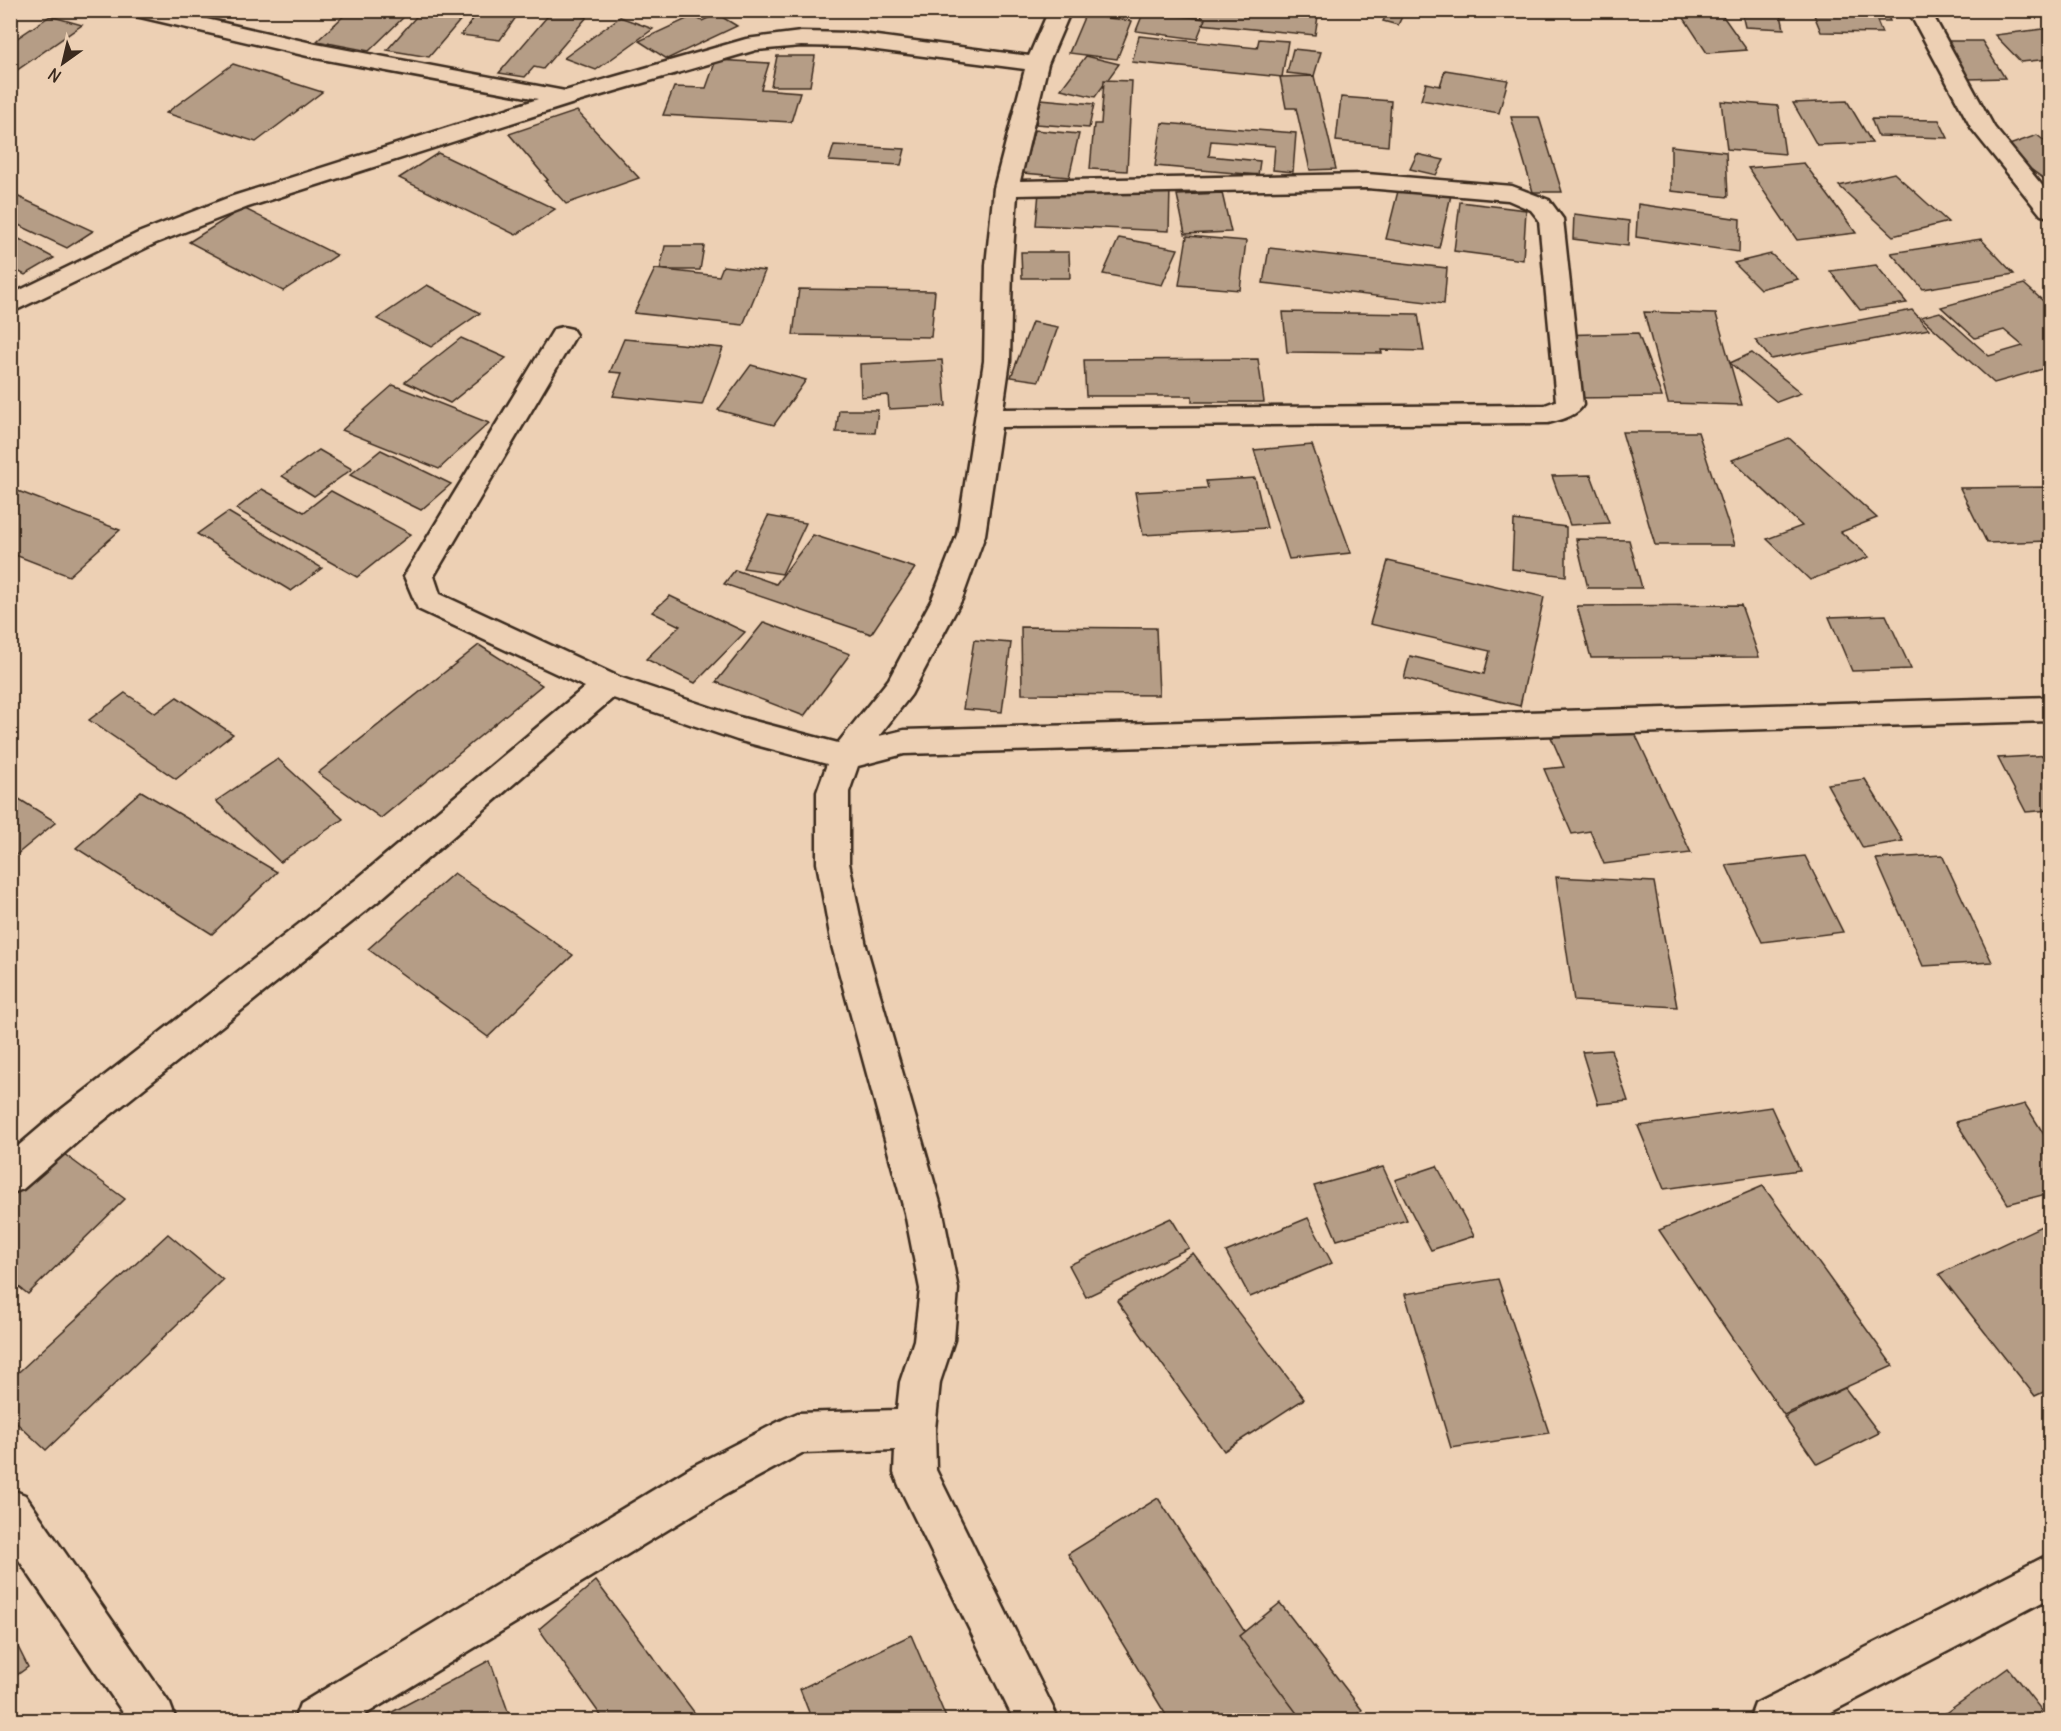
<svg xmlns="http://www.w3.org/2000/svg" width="2061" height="1731" font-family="Delius,sans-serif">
  <rect width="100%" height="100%" fill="#edd0b4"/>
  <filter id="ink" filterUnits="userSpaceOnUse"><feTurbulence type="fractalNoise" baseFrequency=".0167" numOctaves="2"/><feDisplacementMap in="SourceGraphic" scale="12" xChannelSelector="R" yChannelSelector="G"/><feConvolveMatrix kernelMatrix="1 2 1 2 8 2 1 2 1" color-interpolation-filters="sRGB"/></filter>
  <g filter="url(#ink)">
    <g fill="#b59d86" stroke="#3b2a1e" stroke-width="1.5">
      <path d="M350,10h61l-42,41 -52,-10z"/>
      <path d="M422,10h47l-40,47 -42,-7z"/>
      <path d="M480,10h41l-21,30 -39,-5z"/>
      <path d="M998,10h24l-3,6 -23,-2z"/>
      <path d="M1203,10h116l-4,25 -115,-11z"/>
      <path d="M1389,10h16l-7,15 -15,-4z"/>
      <path d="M1741,10h39l4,19 -39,-2z"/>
      <path d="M1812,10h73l5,11h-13l5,12 -61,-1z"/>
      <path d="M552,11l35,6 -44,52 -9,-2 -9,10 -26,-4z"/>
      <path d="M1144,11l61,8 -8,20 -61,-8z"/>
      <path d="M1720,12l27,38 -40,3 -25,-38z"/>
      <path d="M717,14l20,12 -70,33 -28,-18 54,-25 9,5z"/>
      <path d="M1085,15l47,6 -15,38 -48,-6z"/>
      <path d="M50,16l32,9 -72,50v-32z"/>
      <path d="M620,17l33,12 -57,41 -32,-12z"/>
      <path d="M2050,28v31l-29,3 -26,-27z"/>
      <path d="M1139,36l118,12 2,-9 29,2 -6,36 -150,-15z"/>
      <path d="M1946,41h36l23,37 -37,1z"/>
      <path d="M1293,49l28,3 -7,24 -27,-3z"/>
      <path d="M777,56h38l-5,30h-39z"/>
      <path d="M1086,56l33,8 -24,33 -34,-8z"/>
      <path d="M716,60l53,3 -8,26 39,3 -9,30 -128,-7 11,-28 32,1z"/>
      <path d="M233,64l89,28 -66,50 -90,-29z"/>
      <path d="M1445,70l63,10 -9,33 -78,-13 5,-17 14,3z"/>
      <path d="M1314,76l22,93 -26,1 -14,-62h-10l-6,-31z"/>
      <path d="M1104,80l28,1 -5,90 -37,-2 4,-45h7z"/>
      <path d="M1341,97l50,4 -3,45 -52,-5z"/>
      <path d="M1041,99l53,5 -5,24 -53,-4z"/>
      <path d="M1721,101l57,5 7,48 -58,-5z"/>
      <path d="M1847,101l25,42 -55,2 -24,-42z"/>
      <path d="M577,111l62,67 -73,26 -21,-23 3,-1 -39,-46z"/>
      <path d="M1511,117h28l23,75h-29z"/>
      <path d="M1871,119l68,1 9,18 -70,-2z"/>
      <path d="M1162,123l134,10 -3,39 -20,-2 2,-24 -64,-5 -2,15 51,5 -2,14 -103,-9z"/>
      <path d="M1034,130l45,4 -10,43 -46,-4z"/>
      <path d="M2037,135l13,10v38l-49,-35z"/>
      <path d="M834,145l71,4 -4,16 -72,-4z"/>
      <path d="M1671,146l55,6 2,45 -57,-6z"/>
      <path d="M438,153l117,56 -39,26 -117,-57z"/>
      <path d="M1417,154l27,6 -8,15 -26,-6z"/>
      <path d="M1804,163l52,70 -59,7 -49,-72z"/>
      <path d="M1894,173l54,49 -55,14 -54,-50z"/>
      <path d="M1040,181l130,5 -1,45 -133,-6z"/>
      <path d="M1399,187l52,8 -12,53 -53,-9z"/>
      <path d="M10,193l83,38 -26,17 -57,-27z"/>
      <path d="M1222,193l9,39 -46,2 -8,-39z"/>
      <path d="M1460,202l66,8 -3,50 -69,-9z"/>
      <path d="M1638,204l102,15 -1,33 -103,-15z"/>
      <path d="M243,208l94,47 -54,36 -94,-49z"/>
      <path d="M1574,214l55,7 -1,25 -55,-7z"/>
      <path d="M10,234l44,24 -29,17 -15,-8z"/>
      <path d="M1187,236l59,5 -6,49 -61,-5z"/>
      <path d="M1119,238l59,11 -16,36 -59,-11z"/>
      <path d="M1981,239l33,35 -91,15 -32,-36z"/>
      <path d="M665,246h39l-4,24h-40z"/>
      <path d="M1269,248l178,20 -3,36 -181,-21z"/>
      <path d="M1021,252h48l1,26h-48z"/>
      <path d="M1771,254l27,25 -38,10 -26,-26z"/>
      <path d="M1876,265l31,38 -47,7 -30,-39z"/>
      <path d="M723,266l42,5 -22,54 -109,-12 21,-44 64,7z"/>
      <path d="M2024,284l26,23v60l-56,16 -73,-66 19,-5 49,44 34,-10 -19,-16 -29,8 -34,-31z"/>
      <path d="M427,285l53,28 -49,34 -54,-28z"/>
      <path d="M799,289l136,2 -4,46 -138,-2z"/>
      <path d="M1912,310l17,19 -158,30 -16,-19z"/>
      <path d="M1283,312l135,2 6,37 -43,-1 1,3 -95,-1z"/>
      <path d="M1644,312l72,2 26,91 -74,-2z"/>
      <path d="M1032,322l26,5 -19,54 -28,-4z"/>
      <path d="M1638,333l24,64 -88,1 -21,-63z"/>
      <path d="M461,338l45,20 -56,45 -45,-21z"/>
      <path d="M624,339l99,9 -21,57 -89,-9 9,-23 -12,-1z"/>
      <path d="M1752,353l49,40 -24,9 -47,-39z"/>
      <path d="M1258,359l6,43h-72v-6h-106l-2,-36z"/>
      <path d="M942,360l4,46 -57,3 -1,-14 -27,2 -1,-33z"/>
      <path d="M751,365l55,15 -32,45 -56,-15z"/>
      <path d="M393,385l96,38 -50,46 -97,-39z"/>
      <path d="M839,410h39l-3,23 -39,-1z"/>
      <path d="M1622,432h76l37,113h-80z"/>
      <path d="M1789,438l88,80 -36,14 28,25 -59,23 -43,-41 35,-13 -70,-66z"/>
      <path d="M1312,445l39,108 -62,6 -35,-109z"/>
      <path d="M319,450l33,19 -38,27 -32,-20z"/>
      <path d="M381,450l70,34 -30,26 -71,-35z"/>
      <path d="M1591,475l18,48 -39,2 -18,-49z"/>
      <path d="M1255,478l12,50 -124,7 -8,-43 73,-4 -2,-7z"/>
      <path d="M2050,487v54l-63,2 -27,-55z"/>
      <path d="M10,488l110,42 -51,46 -59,-23z"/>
      <path d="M262,489l42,23 27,-21 80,43 -54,43 -121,-68z"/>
      <path d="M228,512l94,56 -31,23 -94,-57z"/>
      <path d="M768,516l38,7 -24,51 -39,-6z"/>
      <path d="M1514,520l52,7v49l-54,-7z"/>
      <path d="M813,535l102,33 -44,66 -147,-50 11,-14 41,14z"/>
      <path d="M1576,539l53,1 13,48h-54z"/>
      <path d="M1388,561l156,36 -24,109 -116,-28 6,-22 74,18 6,-23 -120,-27z"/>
      <path d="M670,596l75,36 -50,51 -49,-24 34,-33 -28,-14z"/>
      <path d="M1741,605l18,52 -168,1 -14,-52z"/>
      <path d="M1886,615l25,54 -59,2 -23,-54z"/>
      <path d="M764,622l86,32 -46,62 -88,-34z"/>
      <path d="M1021,627l135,1 3,67 -137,-1z"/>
      <path d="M974,640l37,3 -9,69 -39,-3z"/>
      <path d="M479,645l63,40 -161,133 -63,-45z"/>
      <path d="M125,693l30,20 22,-16 56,37 -57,45 -87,-59z"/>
      <path d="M1632,727l59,126 -87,11 -14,-33 -18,3 -28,-65 20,-2 -13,-30z"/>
      <path d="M2050,755v55l-24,2 -28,-54z"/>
      <path d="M278,759l65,60 -63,43 -64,-61z"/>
      <path d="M1865,779l38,62 -40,7 -36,-64z"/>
      <path d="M141,791l136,81 -65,62 -136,-86z"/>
      <path d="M19,799l37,23 -46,38v-54z"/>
      <path d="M1942,855l50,107 -69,4 -47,-107z"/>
      <path d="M1805,856l38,76 -81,10 -36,-77z"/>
      <path d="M454,873l119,82 -85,82 -120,-88z"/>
      <path d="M1556,877l98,5 23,125 -103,-6z"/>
      <path d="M1611,1050l17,51 -30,3 -16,-52z"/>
      <path d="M2025,1104l25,40v49l-42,11 -52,-82z"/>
      <path d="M1771,1107l29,63 -136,19 -26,-63z"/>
      <path d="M60,1151l65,48 -97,95 -18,-14v-83z"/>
      <path d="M1437,1166l37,70 -43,14 -36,-70z"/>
      <path d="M1383,1167l24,53 -70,20 -23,-54z"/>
      <path d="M1763,1186l130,180 -109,49 -125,-185z"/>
      <path d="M1171,1218l18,30 -103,49 -17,-32z"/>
      <path d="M1308,1218l24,45 -82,34 -24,-45z"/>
      <path d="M2050,1222v167l-15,7 -96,-122z"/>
      <path d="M168,1234l55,46 -177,170 -36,-33v-37z"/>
      <path d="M1193,1253l111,146 -80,52 -107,-150z"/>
      <path d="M1498,1279l51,154 -98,15 -46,-154z"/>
      <path d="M1845,1388l34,45 -62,31 -33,-47z"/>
      <path d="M1158,1498l144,222h-133l-101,-166z"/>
      <path d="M596,1581l104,139h-96l-65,-91z"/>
      <path d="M1280,1603l82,107 -12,10h-48l-63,-84z"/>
      <path d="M10,1631l18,36 -18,13z"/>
      <path d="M911,1635l36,85h-135l-12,-31z"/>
      <path d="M490,1660l21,60h-131l-1,-1z"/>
      <path d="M2008,1668l39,49 -5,3h-106z"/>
    </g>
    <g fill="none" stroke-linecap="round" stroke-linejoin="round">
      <g stroke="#3b2a1e" stroke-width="5">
        <g id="street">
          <path d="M126,10h41l149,34 249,47 181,-52 55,-7 53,1 175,23 20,-46h22l-23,54 -28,117 347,-7 145,12 37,14 14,19 20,186c-6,11 -23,15 -35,18l-547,4 -16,108 -23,64 -51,96 -32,41 25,-6 1146,-33v24l-1146,33 -46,12 -9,26v71l17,83 77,267 15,76 -4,51 -14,42 -5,47 1,41 123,250h-45l-114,-232 -6,-15 1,-23 -93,3 -79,43 -367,224h-62l6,-16 393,-238 91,-47 14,-6 99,-3 3,-28 14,-42 6,-51 -15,-76 -73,-267 -15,-83v-71l10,-28 -90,-24 -124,-42 -231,200 -298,238 -61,53 -13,5v-41l48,-41 300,-234 227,-191 -167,-78 -14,-33 150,-247 9,-2 9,2 4,6 -142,241 6,18 179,83 120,40 99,26 51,-64 43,-80 25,-64 27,-174 2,-96 8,-77 31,-119 -171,-22 -53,-1 -45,4 -182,53 -326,104 -92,36 -146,70v-18l128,-62 92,-36 308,-98 -222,-41 -180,-42 -8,-1zM1367,188l141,12 23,10 8,10 17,181 -11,4 -542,4 7,-48 2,-96 5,-70z"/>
          <path d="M1908,10h22l64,117 56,68v22l-9,-2 -69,-86z"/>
          <path d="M10,1489l15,6 145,209 6,16h-48l-118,-173z"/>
        </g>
      </g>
      <g stroke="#3b2a1e" stroke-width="5">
        <path id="secondary" d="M2050,1554v44l-234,122h-67l6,-16z"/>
      </g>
      <use href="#street" fill="#edd0b4" fill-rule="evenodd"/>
      <use href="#secondary" fill="#edd0b4" fill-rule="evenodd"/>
    </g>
  </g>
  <rect width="2061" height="1731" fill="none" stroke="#edd0b4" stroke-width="36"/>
  <rect x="18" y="18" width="2025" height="1695" fill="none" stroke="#3b2a1e" stroke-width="2" filter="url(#ink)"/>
  <g transform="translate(63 63) rotate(214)" stroke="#edd0b4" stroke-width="4.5" paint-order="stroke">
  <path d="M0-4.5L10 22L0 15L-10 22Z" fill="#3b2a1e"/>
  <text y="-9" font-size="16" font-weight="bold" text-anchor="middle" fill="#3b2a1e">N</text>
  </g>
</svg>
